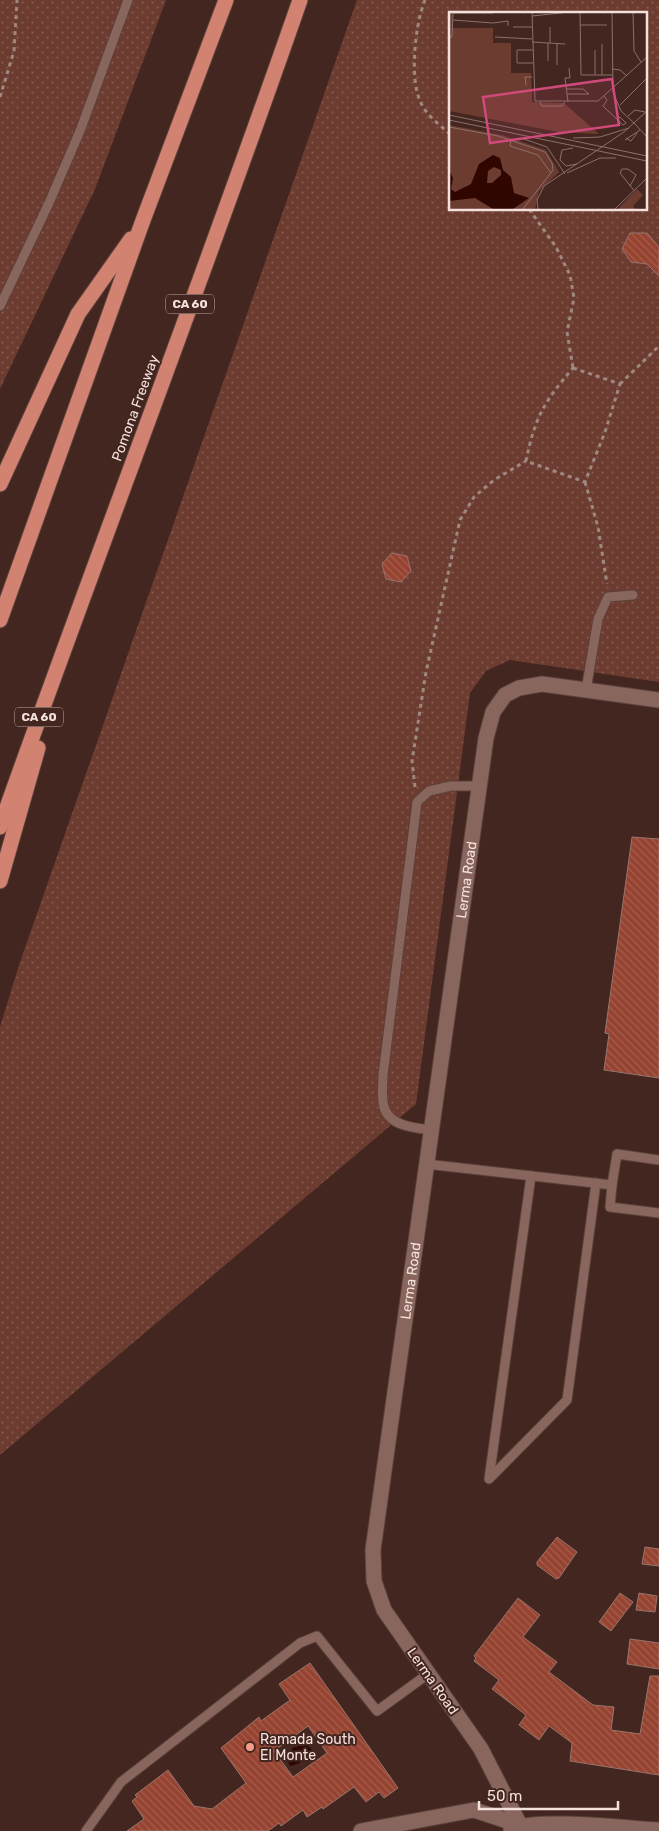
<svg xmlns="http://www.w3.org/2000/svg" width="659" height="1831" font-family="Rubik,sans-serif">
  <defs>
    <pattern id="green-dots" width="8" height="8" patternUnits="userSpaceOnUse" patternTransform="scale(1.25)"><rect width="8" height="8" fill="#6d3c31"/><path d="M2 2h.1M6 6h.1" fill="none" stroke="#82584e" stroke-width="1.8" stroke-linecap="round"/></pattern>
    <pattern id="water-waves" width="16" height="10" patternUnits="userSpaceOnUse" patternTransform="scale(1.25)"><rect width="16" height="10" fill="#300601"/><path d="M0 5q4-4 8 0t8 0" fill="none" stroke="#4f2a25"/></pattern>
    <pattern id="building-back-hatch" width="6" height="6" patternUnits="userSpaceOnUse" patternTransform="scale(1.25)"><rect width="6" height="6" fill="#964331"/><path d="M-1 5l2 2M0 0l6 6M5-1l2 2" fill="none" stroke="#a55e4e"/></pattern>
  </defs>
  <rect width="100%" height="100%" fill="#43261f"/>
  <g fill="url(#green-dots)" fill-rule="evenodd">
    <path d="M0,0h166l-71,189 -95,200z"/>
    <path d="M357,0h302v682l-149,-22 -24,11 -16,22 -54,411 -416,351v-428l19,-62zM450,14h195v195h-195z"/>
  </g>
  <path fill="url(#water-waves)" d="M304,1742l8,8c-4,8 -13,15 -22,16l-5,-10 9,-9z"/>
  <g fill="url(#building-back-hatch)" stroke="#98756c" fill-rule="evenodd">
    <path d="M630,233h17l12,14v29l-12,-12 -16,-2 -9,-13z"/>
    <path d="M392,553l15,3 4,15 -10,11 -15,-3 -4,-15z"/>
    <path d="M632,837l27,2v239l-55,-8 5,-36 -4,-1z"/>
    <path d="M557,1537l20,15 -18,26 -3,1 -19,-14v-3z"/>
    <path d="M645,1547l14,2v17l-17,-2z"/>
    <path d="M620,1593l13,9 -22,29 -12,-9z"/>
    <path d="M639,1593l18,3 -2,16 -19,-2z"/>
    <path d="M518,1598l22,17 -17,22 34,25 -8,10 44,33 21,2 -3,23 29,4 10,-58h9v99l-89,-14 2,-18 -23,-17 -10,14 -20,-15 7,-10 -34,-26 7,-9 -25,-19 2,-3 -2,-2z"/>
    <path d="M630,1639l29,4v26l-32,-5z"/>
    <path d="M310,1663l88,125 -14,10 -5,-6 -13,10 -12,-15 -31,22 -1,-2 -15,10 -4,-7 -22,16 -2,-3 -11,8h-141l17,-12 -12,-18 5,-4 -2,-2 33,-25 26,36 18,3 34,-26 -25,-35 38,-31 2,4 29,-21 -11,-16zM308,1726l19,27 -34,24 -19,-26z"/>
  </g>
  <g fill="none" stroke-linecap="round" stroke-linejoin="round">
    <g stroke="#5a413b" stroke-width="11">
      <g id="service">
        <path d="M0,306l49,-103 31,-72 48,-131"/>
        <path d="M586,690l12,-71 10,-22 25,-2"/>
        <path d="M431,1130c-16,-2 -42,-4 -47,-23 -3,-9 -1,-22 -1,-32l34,-273 12,-11 22,-5h28"/>
        <path d="M426,1164l186,21 5,-31 42,6"/>
        <path d="M531,1176l-42,303 78,-79 29,-217"/>
        <path d="M612,1185l-2,22 49,6"/>
        <path d="M86,1831l35,-49 179,-139 17,-7 60,75 51,-37"/>
      </g>
    </g>
    <g stroke="#5a413b" stroke-width="17">
      <g id="tertiary">
        <path d="M511,1829c29,-11 113,-1 148,1"/>
        <path d="M361,1831l113,-21 46,15"/>
        <path id="s1" d="M523,1831l-42,-82 -97,-139 -10,-29 -1,-31 113,-812 7,-26 12,-17 14,-7 23,-4 117,16"/>
      </g>
    </g>
    <g stroke="#5a413b" stroke-width="17">
      <g id="motorway">
        <path d="M0,484l78,-170 53,-75"/>
        <path d="M0,620l142,-397 84,-223"/>
        <path d="M0,827c98,-276 204,-550 300,-827"/>
        <path d="M0,881l38,-133"/>
      </g>
    </g>
    <g stroke="#a08882" stroke-width="3" stroke-dasharray="4 4" stroke-linecap="butt">
      <path d="M425,0c-10,24 -16,80 -4,103 6,13 19,22 29,31"/>
      <path d="M0,97l14,-46 3,-51"/>
      <path d="M529,209l27,38 14,28 4,23 -7,34 6,36"/>
      <path d="M573,368l47,16 -15,48 -20,50 -59,-21c9,-44 18,-59 47,-93z"/>
      <path d="M620,384l39,-38"/>
      <path d="M585,482l13,45 9,57"/>
      <path d="M415,787l-3,-26 14,-89 34,-152 14,-23 20,-17 32,-19"/>
    </g>
    <use href="#service" stroke="#88665e" stroke-width="9"/>
    <use href="#tertiary" stroke="#88665e" stroke-width="15"/>
    <use href="#motorway" stroke="#d18270" stroke-width="15"/>
  </g>
  <circle fill="#f49e8a" stroke="#43261f" stroke-width="2" cx="250" cy="1747" r="5"/>
  <g text-anchor="middle" stroke-width="4" stroke-linejoin="round" paint-order="stroke">
    <g fill="#43261f" stroke="#c0a9a3" stroke-width="1">
      <rect x="166" y="294.5" width="48" height="19" rx="4"/>
      <rect x="15" y="707.5" width="48" height="19" rx="4"/>
    </g>
    <g font-size="12" font-weight="bold" fill="#f5e1dc">
      <text x="190" y="308">CA 60</text>
      <text x="39" y="721">CA 60</text>
    </g>
    <g font-size="14" fill="#f5e1dc" stroke="#43261f">
      <text transform="translate(135 408) rotate(-70)" y="5">Pomona Freeway</text>
      <text dy="5" stroke="none"><textPath href="#s1" startOffset="1000">Lerma Road</textPath></text>
      <text dy="5" stroke="none"><textPath href="#s1" startOffset="595">Lerma Road</textPath></text>
      <text transform="translate(433 1681) rotate(55)" y="5">Lerma Road</text>
    </g>
    <g font-size="14" fill="#f5e1dc" stroke="#43261f" text-anchor="start">
      <text x="260" y="1744">Ramada South<tspan x="260" dy="16">El Monte</tspan></text>
    </g>
  </g>
  <g transform="translate(449 12)">
    <rect width="198" height="198" fill="#43261f"/>
    <path d="M0,0h3v16h41v15h18v30h20l1,29 32,1 35,31 -41,-2 -109,-21zM0,113l53,10 44,15 13,22 -20,19 -4,18h-86zM188,177l6,6 -10,11 2,3h-17z" fill="#6d3c31"/>
    <path d="M45,155l7,3v5l-9,8h-5l1,-12z" fill="#6d3c31"/>
    <path d="M44,143l7,3 3,12 8,7 3,16 15,5 -16,11h-20l-18,-11 -26,3v-31l4,8 -2,11 4,3 16,-8 8,-20zM45,155l7,3v5l-9,8h-5l1,-12z" fill="#300601" fill-rule="evenodd"/>
    <path fill="none" stroke="#8a716b" stroke-width="1" d="M83,0l3,89h63l49,-44M131,0l1,63h31M163,0l1,80 8,19 13,12M184,0l1,39 7,11M4,1h40M83,4l38,-4M4,8l40,3 15,-2v5M131,13h27M64,15h19M101,15v16M0,25h3l1,-24M46,25l37,2M83,30l33,2M99,31v18M108,31v22M153,32v31M84,38h-16v13h16M146,38v25M163,57l8,1 7,6M77,73l-1,-8h7M118,77h16l6,5h-22M155,84l3,4 -4,6 20,19 3,-2 -6,-6 -2,2M91,90l2,4h20l3,-4M119,90l-3,-24h5l-1,-10M171,93l27,-27M0,103l198,41M179,104l7,-6 10,2M0,108l198,41M185,111l13,14M0,115l49,9 47,16 7,11 1,7 -30,39M72,126l26,9 18,27M124,126l27,-1 29,-9M177,126l5,3 6,-8M62,128l-1,6 28,9 13,18M176,128l15,-10M124,136l-11,2 -2,10 6,6 11,-2M118,161l33,-15h16M181,174l6,-11 -8,-6h-6l-2,4 12,15 2,2M89,197l-1,-9 7,-14 80,-54 23,-21M166,197l32,-31"/>
    <path fill="#cf4a7b" fill-opacity="0.15" stroke="#cf4a7b" stroke-width="2.5" d="M163,67l7,46 -129,18 -7,-46z"/>
    <rect width="198" height="198" fill="none" stroke="#f5e1dc" stroke-width="2.5"/>
  </g>
  <path d="M479 1801v8h139v-8" fill="none" stroke="#f5e1dc" stroke-width="2.5"/>
  <text x="487" y="1801" font-size="15" fill="#f5e1dc" stroke="#43261f" stroke-width="4" paint-order="stroke">50 m</text>
</svg>
